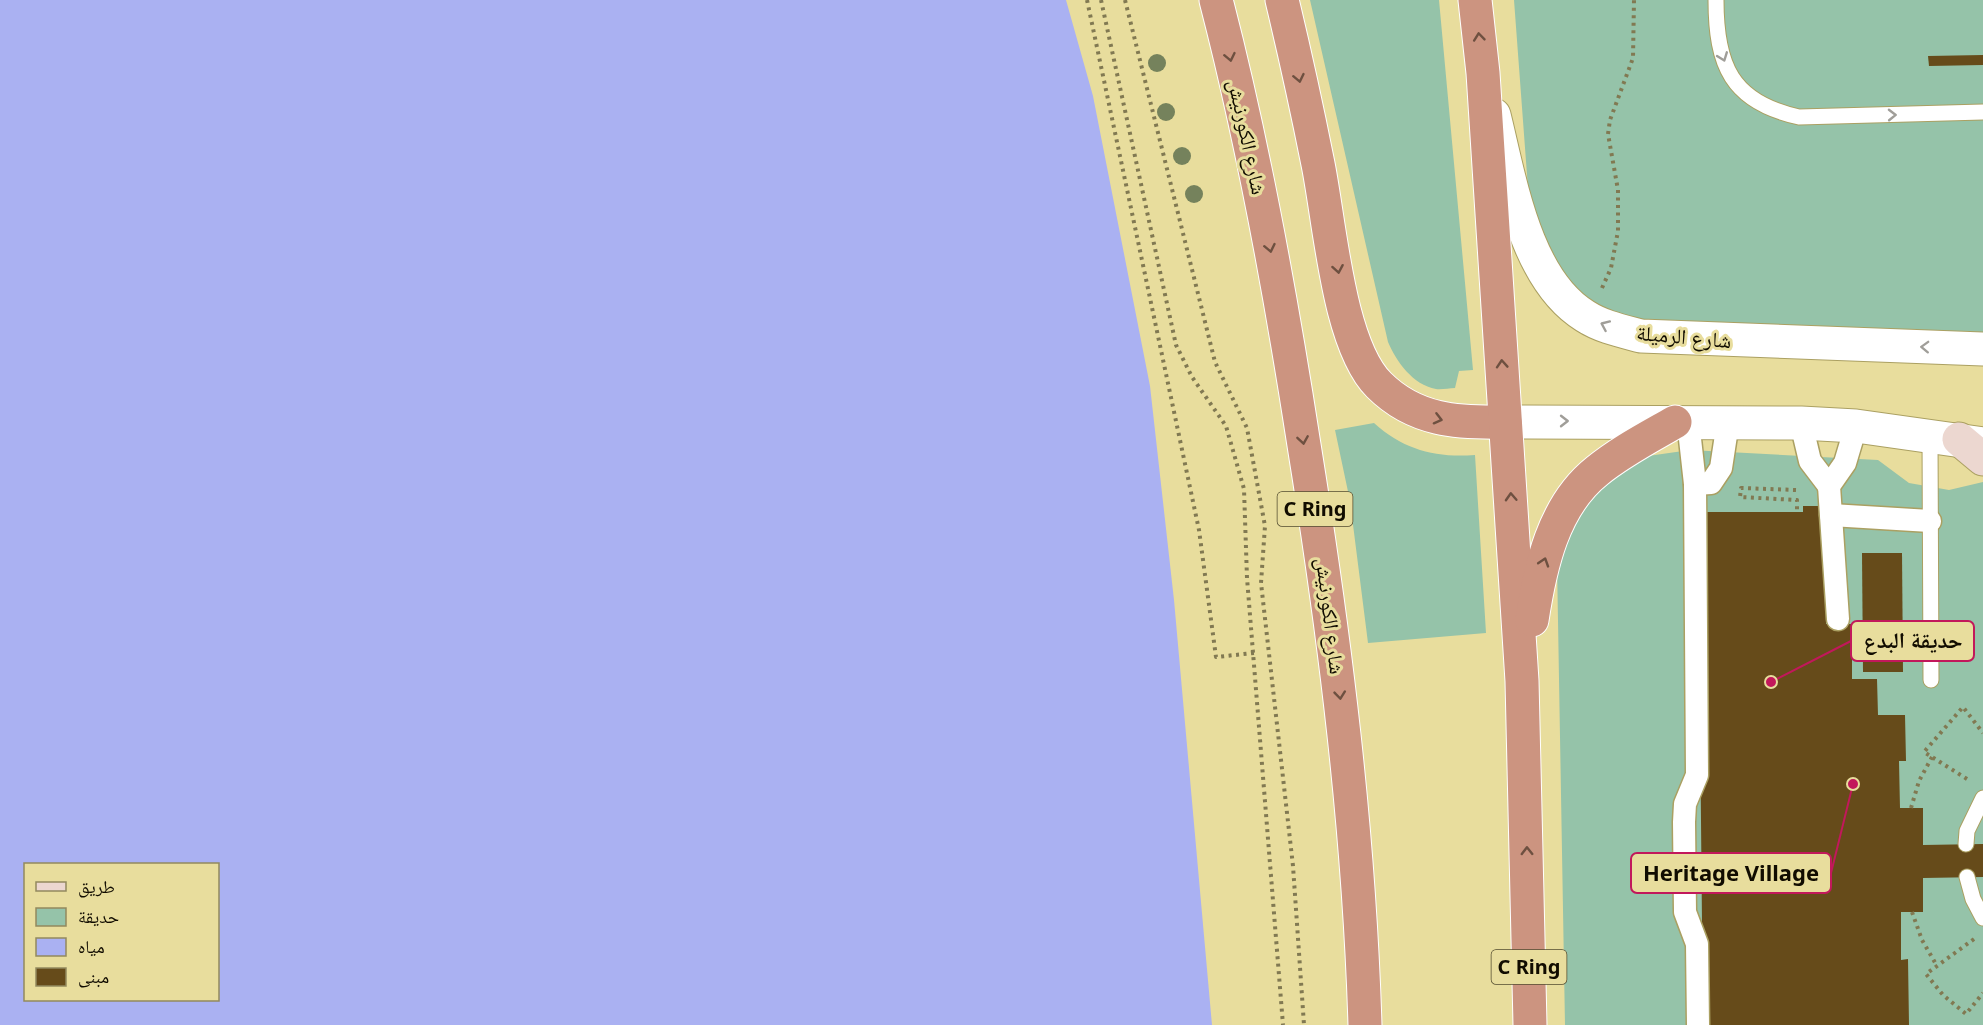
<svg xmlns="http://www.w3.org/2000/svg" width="1983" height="1025" font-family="'Noto Sans','Noto Naskh Arabic',sans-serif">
  <rect width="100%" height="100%" fill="#e8dd9d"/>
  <g fill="#95c3a9">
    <path d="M1310,0h129l34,370 -14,1 -4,17c-6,0 -14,2 -19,1 -23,-4 -40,-28 -48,-47z"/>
    <path d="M1514,0h469v337l-177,-12 -155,-1 -49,-13 -40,-30 -32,-66z"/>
    <path d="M1374,423c30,27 62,35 101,32l11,178 -118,10 -18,-142 -15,-71z"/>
    <path d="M1690,450l188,10 31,23 40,7 34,-8v543h-418l-8,-462 4,-21 33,-54 54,-32z"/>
  </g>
  <path fill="#aab1f2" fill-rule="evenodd" d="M0,0h1066l27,96 57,290 24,214 38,425h-1212zM26,864h192v136h-192z"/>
  <g fill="#664b1a">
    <path d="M1983,55v10l-54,1 -1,-10z"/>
    <path d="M1803,506h22l1,118h26v55h25l1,36h27l1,46h-7l1,47h23v37l60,-1v33l-60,1v34h-22v48l7,-1 1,66h-206l-5,-513h105z"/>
    <path d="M1862,553h40l1,119h-40z"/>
  </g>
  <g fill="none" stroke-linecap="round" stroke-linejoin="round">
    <g stroke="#aba062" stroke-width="17">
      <g id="service">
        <path d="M1716,0c0,65 15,102 83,117l184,-5"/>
        <path d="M1930,435l1,245"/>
        <path d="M1966,844l1,-13 16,-33"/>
        <path d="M1967,877l6,22 10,19"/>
      </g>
    </g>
    <g stroke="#aba062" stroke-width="25">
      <g id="pedestrian">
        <path d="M1688,421l7,63 2,291 -12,29 -1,18 1,90 12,32 1,81"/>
        <path d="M1801,423l9,38 19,25"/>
        <path d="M1695,484l16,-1 10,-15 7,-46"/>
        <path d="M1831,515l99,6"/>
        <path d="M1838,619l-9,-133 16,-23 11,-37"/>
      </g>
    </g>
    <g stroke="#aba062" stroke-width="35">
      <g id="tertiary">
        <path d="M1494,115c16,64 31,164 91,201 17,11 37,15 56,20l342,13"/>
        <path d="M1505,422l296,1 55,3 127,18"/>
      </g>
    </g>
    <g stroke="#aba062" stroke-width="35">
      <path id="secondary" d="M1959,439l24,20"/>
    </g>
    <g stroke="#fff" stroke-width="35">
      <g id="trunk">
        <path d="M1216,0c38,146 65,296 88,445 31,192 55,385 61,580"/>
        <path d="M1282,0c13,54 25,109 36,164 12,59 20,180 61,221 36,36 79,38 126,37"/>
        <path d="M1475,0l8,73 39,608 8,344"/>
        <path d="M1532,620c8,-53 21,-114 65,-149 23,-19 52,-34 78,-49"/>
      </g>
    </g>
    <g stroke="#817952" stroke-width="4" stroke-dasharray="3 4.5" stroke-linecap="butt">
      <path d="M1087,0l112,530 17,127 38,-4"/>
      <path d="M1101,0l75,345 16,32 34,49 18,63 3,89 36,447"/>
      <path d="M1125,0l90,362 32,66 18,98 -4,57 32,283 11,159"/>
      <path d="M1602,288l9,-20 7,-37v-41l-10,-56 2,-14 23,-62 1,-58"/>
      <path d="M1796,490l-55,-2 -1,9 57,3v12"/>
      <path d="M1967,779l-43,-27 39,-45 20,26"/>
      <path d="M1911,808l8,-27 13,-24"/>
      <path d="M1912,912l10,28 15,26"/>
      <path d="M1974,939l-48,35 17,21 23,19 17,-21"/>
    </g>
    <use href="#service" stroke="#fff" stroke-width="15"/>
    <use href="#pedestrian" stroke="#fff" stroke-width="22"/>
    <use href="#tertiary" stroke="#fff" stroke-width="33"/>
    <use href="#secondary" stroke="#ecd7d0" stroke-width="33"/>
    <use href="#trunk" stroke="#cc9480" stroke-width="33"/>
  </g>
  <g fill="#75825c">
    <circle cx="1157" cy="63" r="9"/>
    <circle cx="1166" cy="112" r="9"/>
    <circle cx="1182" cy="156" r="9"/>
    <circle cx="1194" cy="194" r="9"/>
  </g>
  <defs><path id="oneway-chevron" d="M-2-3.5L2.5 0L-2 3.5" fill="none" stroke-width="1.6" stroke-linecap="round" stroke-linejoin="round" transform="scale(1.5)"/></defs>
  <g stroke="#6e5040">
    <use href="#oneway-chevron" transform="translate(1479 37) rotate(-96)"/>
    <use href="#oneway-chevron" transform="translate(1230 57) rotate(78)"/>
    <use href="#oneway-chevron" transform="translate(1299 78) rotate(78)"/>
    <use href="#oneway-chevron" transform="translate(1270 248) rotate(78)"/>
    <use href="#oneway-chevron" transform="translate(1338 269) rotate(80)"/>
    <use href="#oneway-chevron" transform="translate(1502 364) rotate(-94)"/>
    <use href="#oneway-chevron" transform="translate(1438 419) rotate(14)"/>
    <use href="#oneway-chevron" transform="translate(1303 440) rotate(81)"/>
    <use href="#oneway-chevron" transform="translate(1511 497) rotate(-93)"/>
    <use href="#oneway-chevron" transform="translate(1544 562) rotate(-72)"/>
    <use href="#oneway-chevron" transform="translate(1340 695) rotate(84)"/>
    <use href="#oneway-chevron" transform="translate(1527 851) rotate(-91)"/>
  </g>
  <g stroke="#a09e99">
    <use href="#oneway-chevron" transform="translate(1723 57) rotate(69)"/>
    <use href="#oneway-chevron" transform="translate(1892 115) rotate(-1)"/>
    <use href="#oneway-chevron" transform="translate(1605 325) rotate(-156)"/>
    <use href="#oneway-chevron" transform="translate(1925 347) rotate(-178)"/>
    <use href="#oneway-chevron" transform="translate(1564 421)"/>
  </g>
  <g text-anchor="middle" stroke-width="6" stroke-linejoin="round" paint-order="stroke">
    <g fill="#e8dd9d" stroke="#524b2f" stroke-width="1.5">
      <rect x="1277.5" y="492" width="75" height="34" rx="4.5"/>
      <rect x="1491.5" y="950" width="75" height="34" rx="4.5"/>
    </g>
    <g font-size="20" font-weight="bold" fill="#110c00">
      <text x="1315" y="516">C Ring</text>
      <text x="1529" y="974">C Ring</text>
    </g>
    <g font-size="21" fill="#110c00" stroke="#e8dd9d">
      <text transform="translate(1247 137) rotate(78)" y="7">شارع الكورنيش</text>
      <text transform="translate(1684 337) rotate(5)" y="7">شارع الرميلة</text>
      <text transform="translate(1330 616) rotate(83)" y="7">شارع الكورنيش</text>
    </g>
  </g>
  <path fill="none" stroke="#c2185b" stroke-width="2" d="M1771 682L1851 641M1853 784L1831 873"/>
  <g fill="#c2185b" stroke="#e8dd9d" stroke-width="2">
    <circle cx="1771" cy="682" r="6"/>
    <circle cx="1853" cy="784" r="6"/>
  </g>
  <g fill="#e8dd9d" stroke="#c2185b" stroke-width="2">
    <rect x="1851" y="621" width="123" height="40" rx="6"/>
    <rect x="1631" y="853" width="200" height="40" rx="6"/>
  </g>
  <g font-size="22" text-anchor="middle" font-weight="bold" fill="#110c00">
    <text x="1913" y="648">حديقة البدع</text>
    <text x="1731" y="881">Heritage Village</text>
  </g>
  <rect x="24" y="863" width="195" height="138" fill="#e8dd9d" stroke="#92895e" stroke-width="1.5"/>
  <rect x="36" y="882" width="30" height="9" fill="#ecd7d0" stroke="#92895e" stroke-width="1.5"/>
  <text x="78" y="893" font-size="18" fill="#110c00">طريق</text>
  <rect x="36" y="908" width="30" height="18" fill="#95c3a9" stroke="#92895e" stroke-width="1.5"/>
  <text x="78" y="923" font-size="18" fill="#110c00">حديقة</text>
  <rect x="36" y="938" width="30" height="18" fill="#aab1f2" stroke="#92895e" stroke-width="1.5"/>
  <text x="78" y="953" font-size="18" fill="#110c00">مياه</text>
  <rect x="36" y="968" width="30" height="18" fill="#664b1a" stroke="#92895e" stroke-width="1.5"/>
  <text x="78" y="983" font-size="18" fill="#110c00">مبنى</text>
</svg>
